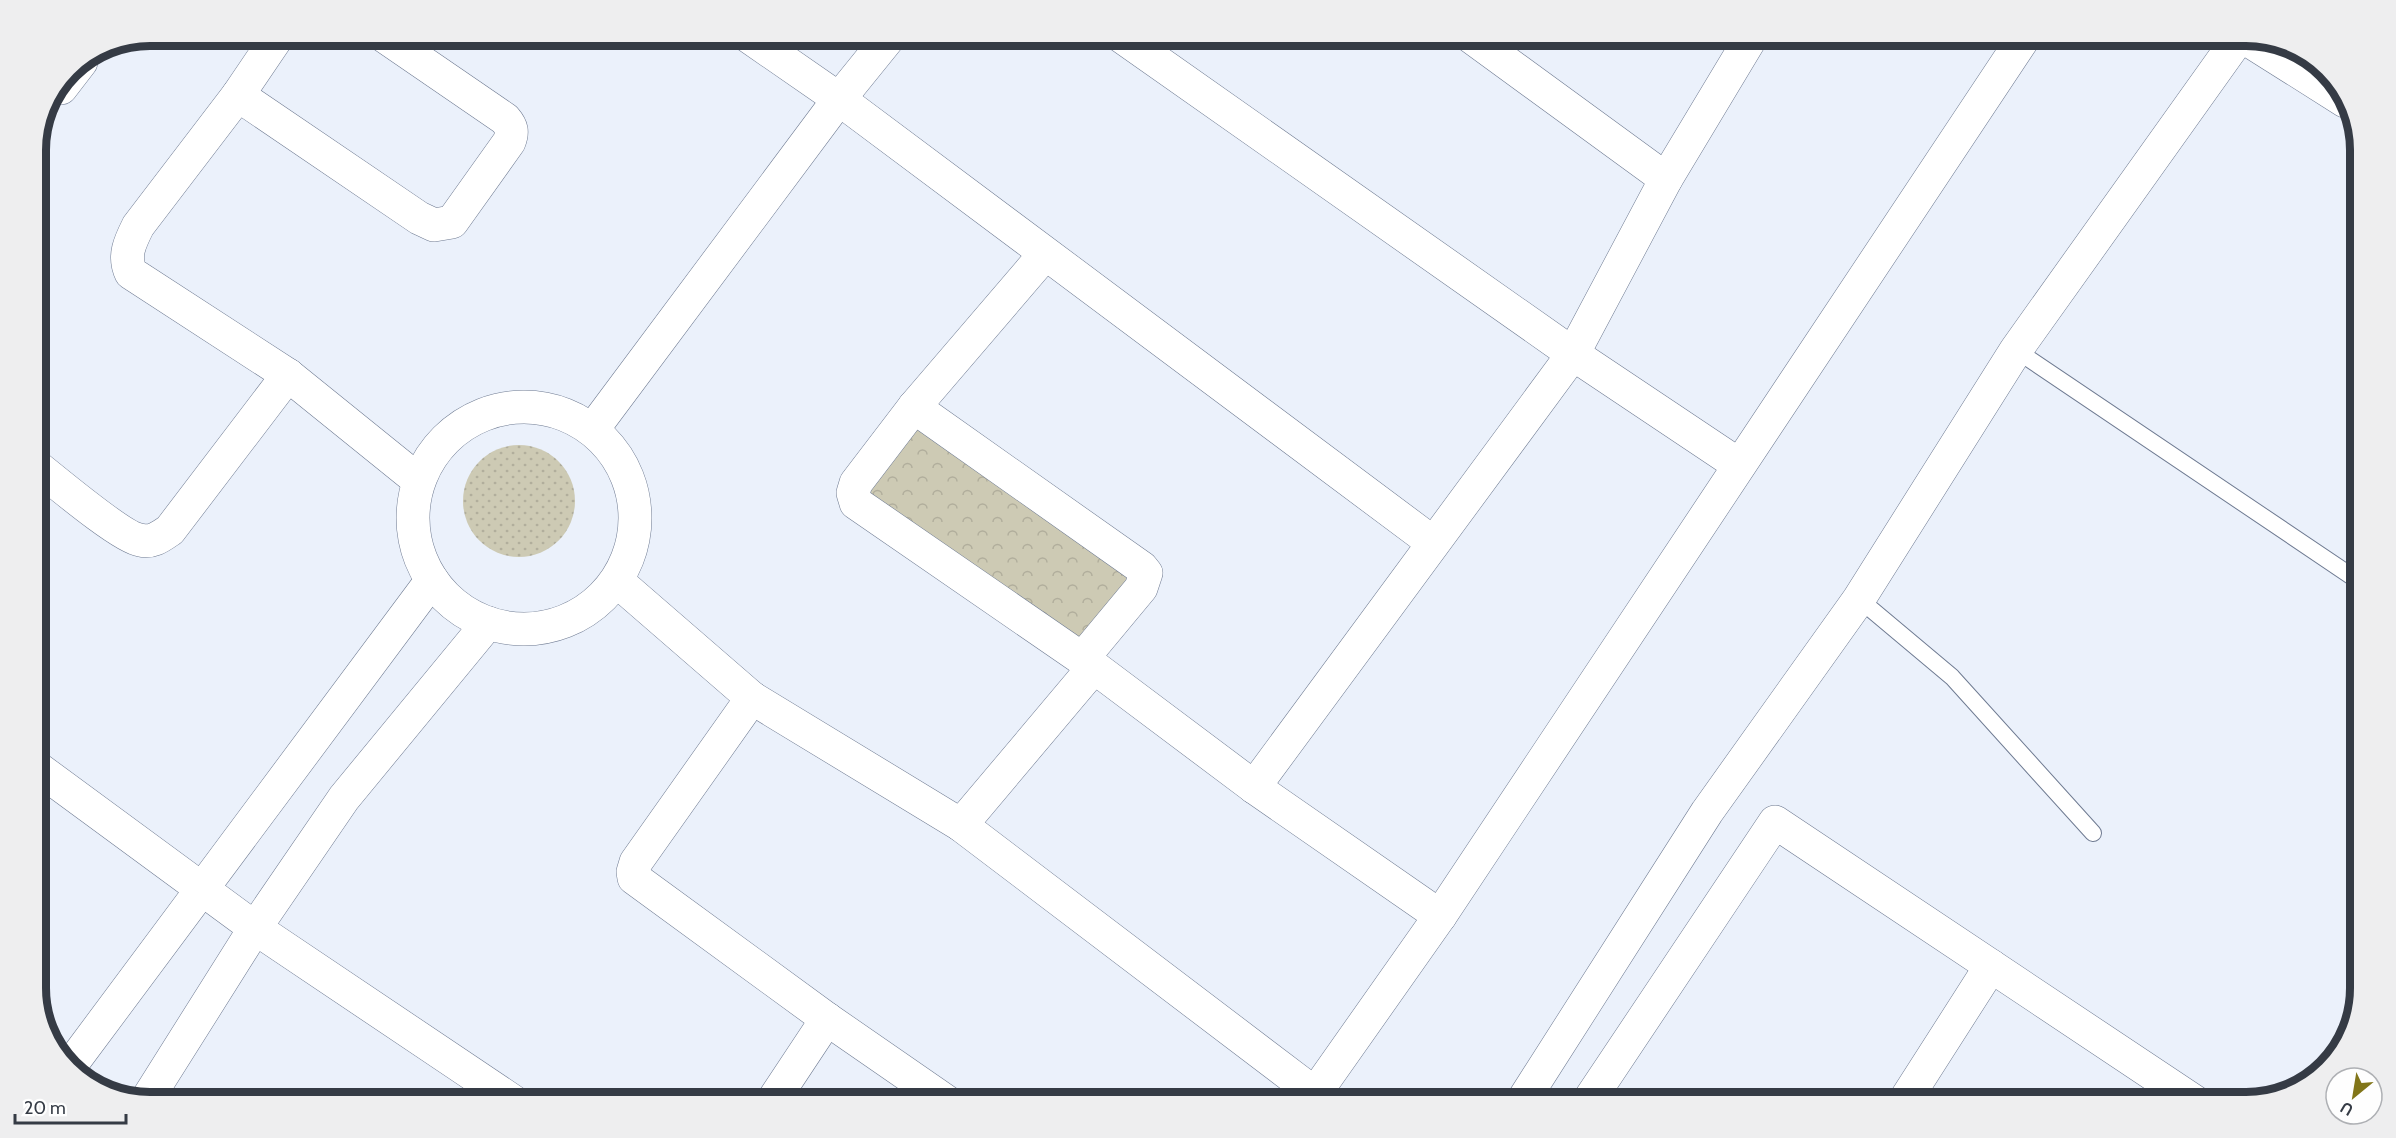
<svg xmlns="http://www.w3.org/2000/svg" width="2396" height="1138" font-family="Cabin,sans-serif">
  <defs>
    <pattern id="grass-dots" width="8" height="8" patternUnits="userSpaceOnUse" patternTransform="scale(1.5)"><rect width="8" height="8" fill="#cdcab4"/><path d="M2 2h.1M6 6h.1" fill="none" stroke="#b1ae9c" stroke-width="1.8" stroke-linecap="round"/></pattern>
    <pattern id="park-crowns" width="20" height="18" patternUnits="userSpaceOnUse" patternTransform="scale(1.5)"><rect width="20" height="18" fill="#cdcab4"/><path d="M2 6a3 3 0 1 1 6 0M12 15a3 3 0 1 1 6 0" fill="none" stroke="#b1ae9c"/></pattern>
  </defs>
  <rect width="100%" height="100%" fill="#ebf1fb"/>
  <circle fill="url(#grass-dots)" cx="519" cy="501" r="56"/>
  <path fill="url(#park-crowns)" d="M915,408l231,166 -63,83 -227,-159z"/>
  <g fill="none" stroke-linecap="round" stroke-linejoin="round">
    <g stroke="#6f7b92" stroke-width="18">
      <g id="lane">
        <path d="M2016,350l344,232"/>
        <path d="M1859,599l93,78 141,156"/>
      </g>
    </g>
    <g stroke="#6f7b92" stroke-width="34">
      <g id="street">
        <path d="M278,36l-40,59 -100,131c-8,16 -15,30 -7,47l157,102 130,105"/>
        <path d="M748,36l91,63 593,443"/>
        <path d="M1121,36l452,318 166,111"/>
        <path d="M1470,36l196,143"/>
        <path d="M2242,36l103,65"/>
        <path d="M61,88l20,-26"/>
        <path d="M238,95l181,123 15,7 18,-3 57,-80c4,-10 3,-15 -4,-23l-121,-83"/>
        <path d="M1045,254l-131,153 -58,76 -3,10 3,10 238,164 160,120 186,129"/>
        <path d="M914,407l228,161 4,5 -5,15 -59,71"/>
        <circle cx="524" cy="518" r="111"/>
        <path d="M593,429l246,-330 51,-63"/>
        <path d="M36,466c19,15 85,71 104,74 12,3 20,-3 30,-10l118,-155"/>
        <path d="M617,581l135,117 209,127 353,268"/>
        <path d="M752,698l-116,164 -3,10 1,6 193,141 120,83"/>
        <path d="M36,767l219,161 259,174"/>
        <path d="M1254,787l319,-433 93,-175 86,-143"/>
        <path d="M961,825l133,-158"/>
        <path d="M71,1065l361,-485"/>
        <path d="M146,1101l109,-173 89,-130 144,-175"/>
        <path d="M772,1102l55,-83"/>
        <path d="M1309,1102l131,-186 585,-880"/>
        <path d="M1588,1102l187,-280 420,280"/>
        <path d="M1904,1102l87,-136"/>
      </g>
    </g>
    <g stroke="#6f7b92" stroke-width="34">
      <path id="secondary" d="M1522,1102l185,-290 152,-213 157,-249 224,-314"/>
    </g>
    <use href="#lane" stroke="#fff" stroke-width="16"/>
    <use href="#street" stroke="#fff" stroke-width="33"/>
    <use href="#secondary" stroke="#fff" stroke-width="33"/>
  </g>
  <path d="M0 0H2396V1138H0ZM150 46H2246A104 104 0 0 1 2350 150V988A104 104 0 0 1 2246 1092H150A104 104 0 0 1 46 988V150A104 104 0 0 1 150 46Z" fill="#eeeeef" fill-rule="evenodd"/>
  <path fill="none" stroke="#353b45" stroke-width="8" d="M150 46H2246A104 104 0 0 1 2350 150V988A104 104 0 0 1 2246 1092H150A104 104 0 0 1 46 988V150A104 104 0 0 1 150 46Z"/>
  <g transform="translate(2354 1096) rotate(210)"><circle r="28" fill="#fefefe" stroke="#aeb0b4" stroke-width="1.5"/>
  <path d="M0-4.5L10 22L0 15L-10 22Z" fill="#817518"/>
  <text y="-9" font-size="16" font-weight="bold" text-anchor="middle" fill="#353b45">U</text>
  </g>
  <path d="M15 1114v9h111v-9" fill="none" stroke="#353b45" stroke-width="3"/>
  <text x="24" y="1114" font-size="18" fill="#353b45" stroke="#fefefe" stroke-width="4.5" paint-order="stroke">20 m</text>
</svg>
